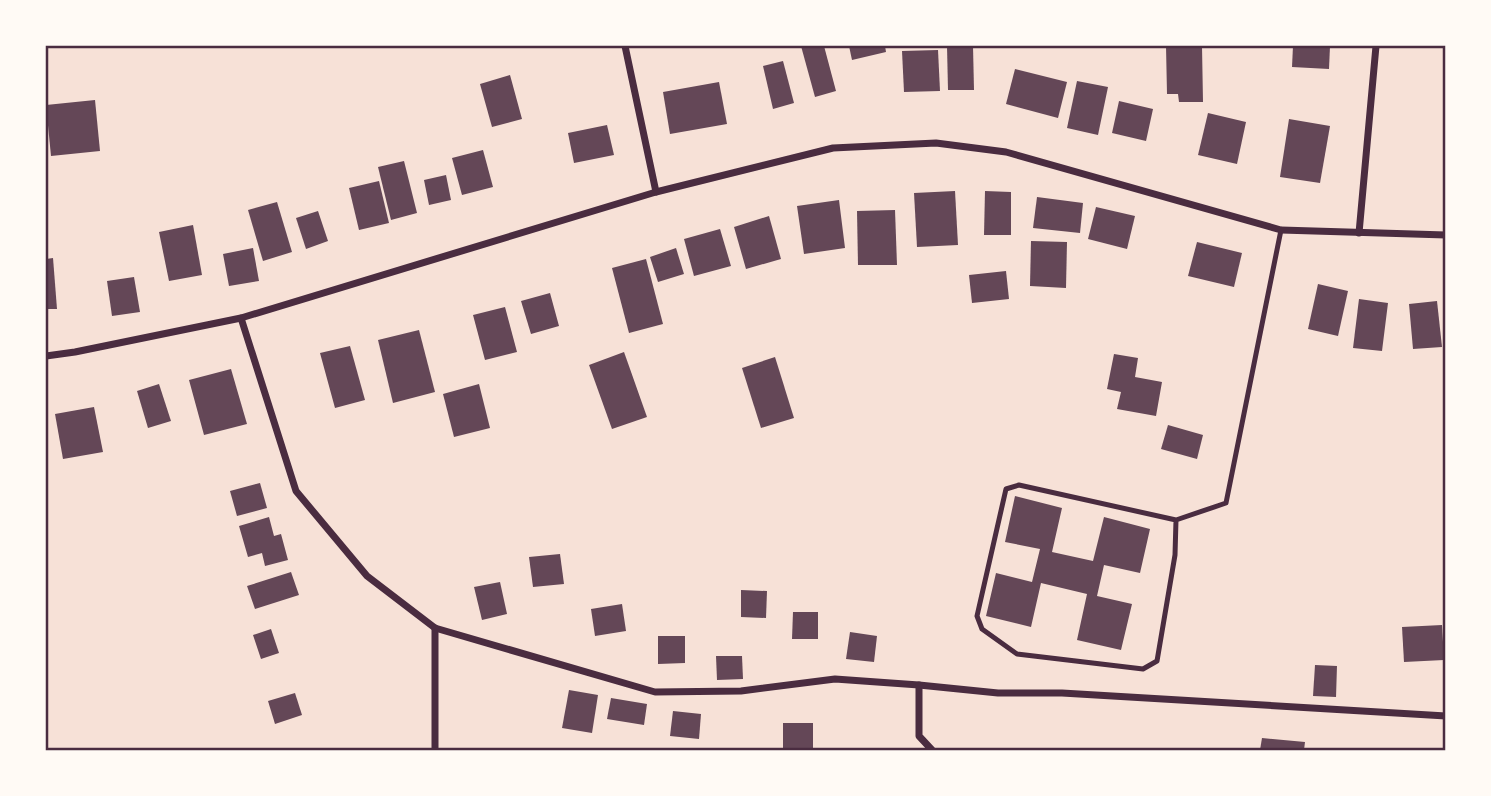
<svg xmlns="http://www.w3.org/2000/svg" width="1491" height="796" font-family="'Source Sans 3',sans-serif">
  <rect width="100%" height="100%" fill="#f7e1d7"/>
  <g fill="#644757">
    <path d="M801,46h23l12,45 -21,6z"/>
    <path d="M849,46h36l1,6 -34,8z"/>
    <path d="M947,46h26l1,44h-26z"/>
    <path d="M1166,46h36l1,56h-24l-1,-8h-11z"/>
    <path d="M1293,46h37l-1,23 -37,-2z"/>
    <path d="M938,50l2,41 -36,1 -2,-41z"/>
    <path d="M783,61l11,42 -21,6 -10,-43z"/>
    <path d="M1015,69l52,13 -9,36 -52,-14z"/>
    <path d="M510,75l12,44 -30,8 -12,-43z"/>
    <path d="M1077,81l31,6 -10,48 -31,-7z"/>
    <path d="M719,82l8,42 -57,10 -7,-42z"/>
    <path d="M95,100l5,51 -49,5 -5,-51z"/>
    <path d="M1119,101l34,8 -7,32 -34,-8z"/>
    <path d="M1208,113l38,9 -9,42 -39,-9z"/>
    <path d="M1289,119l41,7 -10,57 -40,-6z"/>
    <path d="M607,125l7,30 -40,8 -6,-30z"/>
    <path d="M483,150l10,37 -31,8 -10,-37z"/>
    <path d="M404,161l13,52 -26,7 -13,-53z"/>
    <path d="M446,175l5,25 -22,5 -5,-25z"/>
    <path d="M379,181l10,42 -30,7 -10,-42z"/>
    <path d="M955,191l3,54 -41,2 -3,-54z"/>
    <path d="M985,191l26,1v43h-27z"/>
    <path d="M1037,197l46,6 -3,30 -47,-5z"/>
    <path d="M839,200l6,48 -41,6 -7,-48z"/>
    <path d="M277,202l15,50 -29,9 -15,-51z"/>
    <path d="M1096,207l39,9 -8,33 -39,-10z"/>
    <path d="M895,210l2,55h-39l-1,-54z"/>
    <path d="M318,211l10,30 -22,8 -10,-31z"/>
    <path d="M769,216l12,43 -35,10 -12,-42z"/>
    <path d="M193,225l9,50 -33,6 -10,-49z"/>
    <path d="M720,229l11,37 -37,10 -10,-37z"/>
    <path d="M1031,241l36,1 -1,46 -36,-2z"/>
    <path d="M1197,242l45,11 -8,34 -46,-11z"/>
    <path d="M253,248l6,33 -30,5 -6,-32z"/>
    <path d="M676,248l8,26 -26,8 -8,-25z"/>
    <path d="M53,258l4,51h-11v-50z"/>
    <path d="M646,259l17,65 -34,9 -17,-65z"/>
    <path d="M1006,271l3,28 -37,4 -3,-28z"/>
    <path d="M134,277l6,35 -28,4 -5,-35z"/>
    <path d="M1318,284l30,7 -10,45 -30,-7z"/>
    <path d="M550,293l9,33 -28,8 -10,-33z"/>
    <path d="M1359,299l29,4 -6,48 -29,-3z"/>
    <path d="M1437,301l5,46 -29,2 -4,-45z"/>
    <path d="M505,307l12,45 -32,8 -12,-45z"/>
    <path d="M419,330l16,62 -42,11 -15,-63z"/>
    <path d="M350,346l15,54 -30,8 -15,-55z"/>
    <path d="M624,352l23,65 -35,12 -23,-64z"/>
    <path d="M1114,354l24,4 -3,19 27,5 -6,34 -39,-7 4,-17 -14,-3z"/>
    <path d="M775,357l19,61 -33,10 -19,-60z"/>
    <path d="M231,369l16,55 -43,11 -15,-55z"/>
    <path d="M159,384l12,37 -23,7 -11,-37z"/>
    <path d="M479,384l11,44 -36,9 -11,-43z"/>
    <path d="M94,407l9,45 -40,7 -8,-45z"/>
    <path d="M1168,425l35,10 -6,24 -36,-10z"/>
    <path d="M260,483l7,25 -30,8 -7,-25z"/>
    <path d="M1015,496l47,12 -10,44 41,9 11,-44 46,12 -10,44 -36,-8 -7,31 35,8 -11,46 -44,-10 10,-46 -46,-11 -10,44 -45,-11 10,-43 36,9 8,-33 -35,-7z"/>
    <path d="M269,517l5,19 7,-2 7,26 -23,6 -3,-13 -14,4 -9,-31z"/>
    <path d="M560,554l4,30 -31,3 -4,-30z"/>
    <path d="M291,572l8,23 -44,14 -8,-23z"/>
    <path d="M500,582l7,32 -25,6 -8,-33z"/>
    <path d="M741,590l26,1 -1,27 -25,-1z"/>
    <path d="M622,604l4,27 -31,5 -4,-27z"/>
    <path d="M793,612h25v27h-26z"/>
    <path d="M1442,625l2,35 -40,2 -2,-35z"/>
    <path d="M271,629l8,24 -18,6 -8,-24z"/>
    <path d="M850,632l27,4 -3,26 -28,-3z"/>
    <path d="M658,636h27v27l-27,1z"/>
    <path d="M716,656h26l1,23 -26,1z"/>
    <path d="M1315,665l22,1 -1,31 -23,-1z"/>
    <path d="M569,690l29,5 -6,38 -30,-5z"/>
    <path d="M295,693l7,22 -27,9 -7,-23z"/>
    <path d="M611,698l36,6 -3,21 -37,-6z"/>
    <path d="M673,711l28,3 -2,25 -29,-3z"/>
    <rect x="783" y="723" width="30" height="27"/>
    <path d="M1262,738l43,4 -1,8h-44z"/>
  </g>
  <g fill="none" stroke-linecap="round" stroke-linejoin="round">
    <path stroke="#4a2c40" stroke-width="5" d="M1176,520l-1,35 -18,106 -14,8 -126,-15 -35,-25 -5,-13 29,-127 13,-4 157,35 50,-17 55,-273"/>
    <g stroke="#4a2c40" stroke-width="7">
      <path d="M625,46l31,146"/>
      <path d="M1359,233l17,-187"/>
      <path d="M241,318l55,173 71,85 68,52 220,64 86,-1 94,-12 84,6 79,8h64l384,23"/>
      <path d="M46,356l29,-4 166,-34 415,-126 177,-44 103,-5 70,9 275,78 165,5"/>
      <path d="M919,685v51l13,14"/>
      <path d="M435,750v-122"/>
    </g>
  </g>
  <rect width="1491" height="796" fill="none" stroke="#fffaf5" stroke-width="94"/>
  <rect x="47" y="47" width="1397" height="702" fill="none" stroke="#4a2c40" stroke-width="2.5"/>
</svg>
